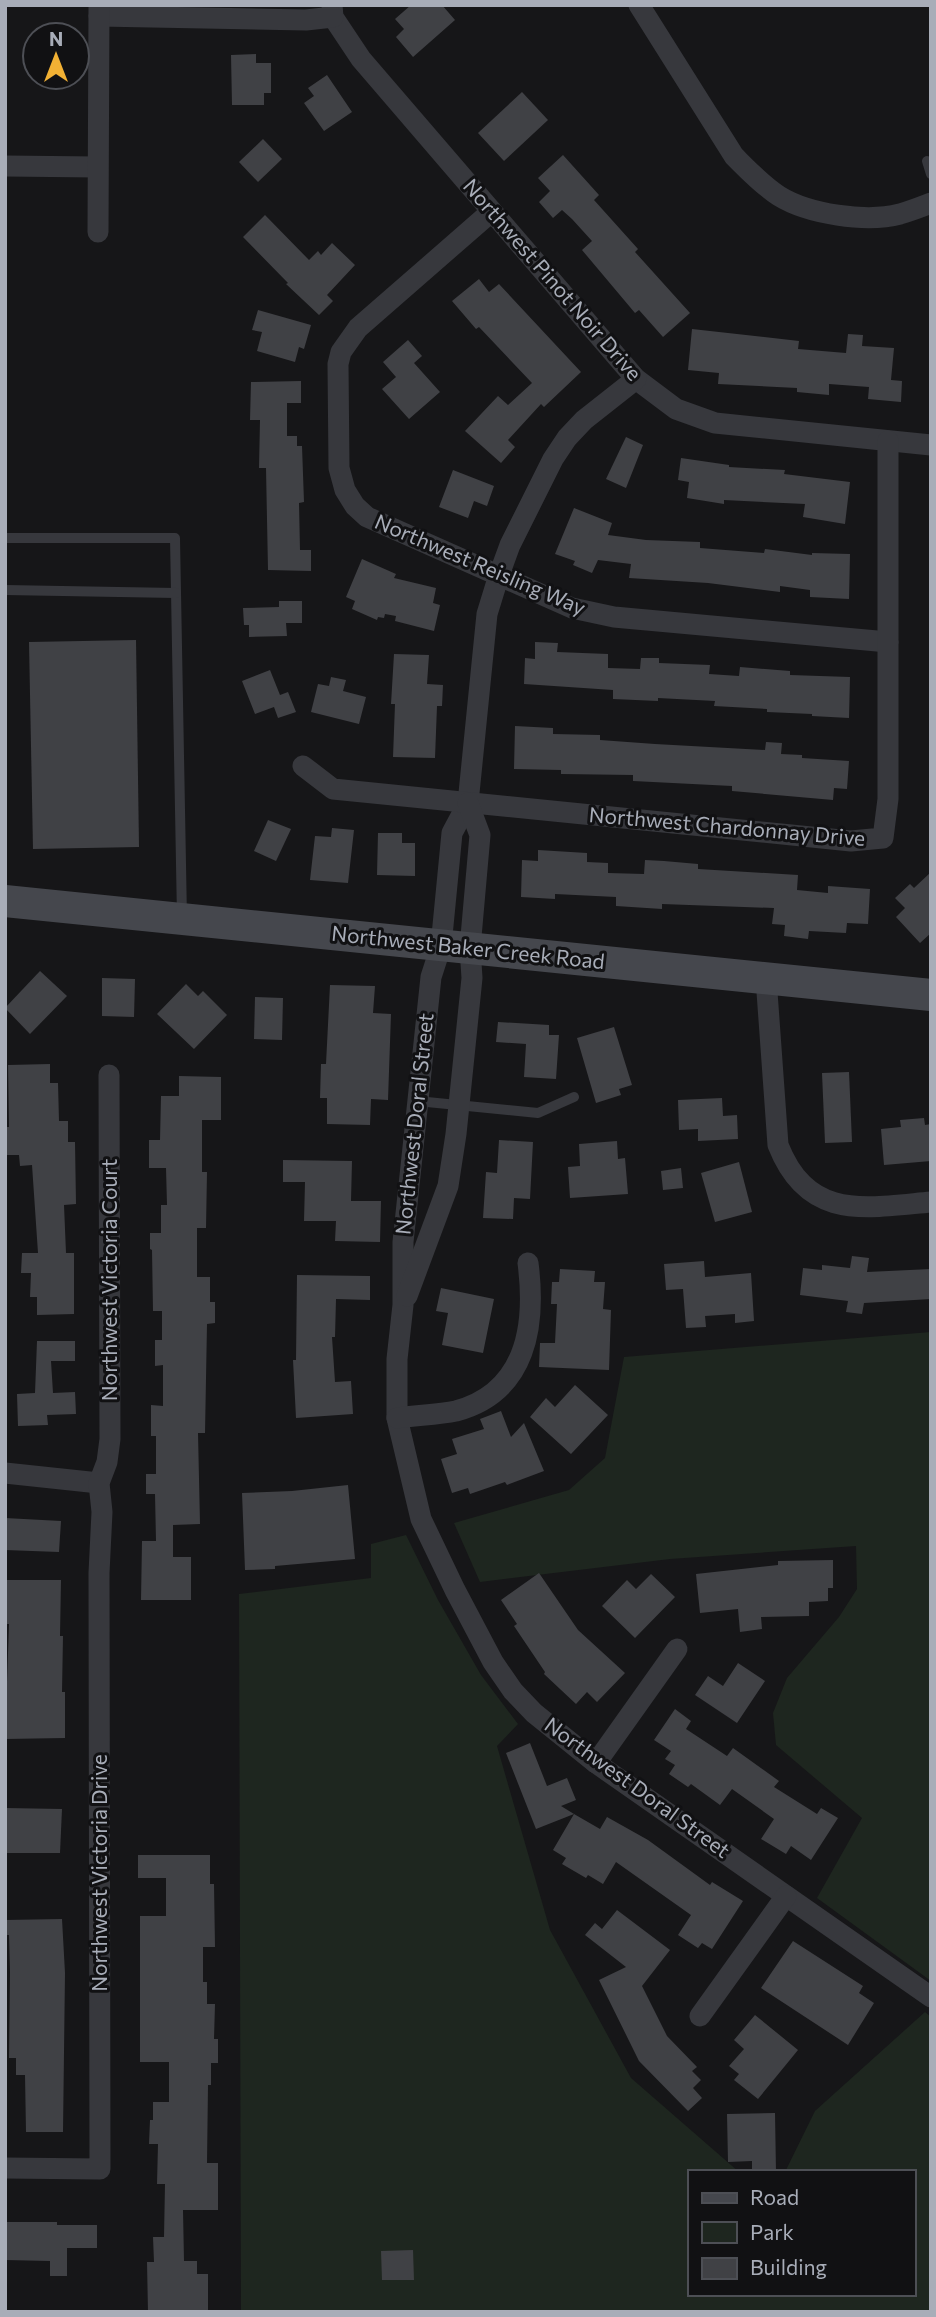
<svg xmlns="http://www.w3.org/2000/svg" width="936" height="2317" font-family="Commissioner,sans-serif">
  <rect width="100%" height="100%" fill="#161618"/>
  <g fill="#1e261f">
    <path d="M931,1332v649l-114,-83 45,-80 -86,-73 -3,-32 14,-35 52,-61 18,-28 -1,-43 -186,13 -190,23 -26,-59 115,-33 36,-32 19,-101z"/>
    <path d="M406,1535l32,65 43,75 37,49 -21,22 53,184 81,148 108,94h-50v122h224v-122h-128l30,-61 110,-99 6,5v295h-690l-2,-718 132,-16v-34z"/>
  </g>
  <g fill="#404145">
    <path d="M411,5h31l13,15 -42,37 -17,-20 8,-8 -9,-10z"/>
    <path d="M256,54v9h15v30h-7v12h-32l-1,-50z"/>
    <path d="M327,75l25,37 -28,19 -20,-28 10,-7 -6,-8z"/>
    <path d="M522,92l26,28 -44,41 -26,-28z"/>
    <path d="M263,139l19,20 -24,23 -19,-20z"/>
    <path d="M563,155l36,40 -5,5 44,49 -3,3 55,61 -27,24 -24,-27 -4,3 -53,-63 10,-9 -20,-22 -10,-9 -9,8 -14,-16 11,-11 -12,-13z"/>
    <path d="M265,215l44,45 9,-9 3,4 11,-12 23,22 -28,30 6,6 -14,14 -33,-31 2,-1 -45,-46z"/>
    <path d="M479,279l10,13 10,-8 82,88 -37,35 -3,-3 -33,36 7,7 -14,16 -36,-32 33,-35 10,9 24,-22 -53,-56 -3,2 -24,-28z"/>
    <path d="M258,310l53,15 -7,24 -5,-2 -4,15 -38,-11 5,-19 -10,-2z"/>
    <path d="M692,329l107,12 -1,8 48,4 2,-19 15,1 -1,11 32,2 -3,32 11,1 -1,21 -33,-3 1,-12 -40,-3v11l-32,-3v-4l-79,-4 1,-11 -31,-3z"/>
    <path d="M408,340l14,16 -8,7 26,29 -31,27 -27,-30 14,-12 -13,-15z"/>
    <path d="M301,381v22h-14v33h10v10h5l2,56 -5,1 1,47h11v21l-43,-1 -2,-102h-7l1,-48h-10l1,-38z"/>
    <path d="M626,437l17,8 -17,43 -20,-9z"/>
    <path d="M681,458l48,7v2l56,3 -1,4 66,8 -5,42 -42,-7 2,-13 -81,-4v4l-37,-6 2,-16 -11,-2z"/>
    <path d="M453,470l41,16 -7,20 -13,-5 -6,17 -29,-11z"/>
    <path d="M574,508l38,15 -4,12 38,5 54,2v6l64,5 1,-4 47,6v-2l38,1 -1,45 -39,-2v-7l-30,-4v6l-72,-9 -79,-5 2,-14 -33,-4 -6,13 -19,-8 2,-4 -20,-7z"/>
    <path d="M362,559l34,15 -2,4 42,10 -3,15 7,2 -6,26 -39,-10 1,-5 -11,-2 -1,4 -6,-1 -1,3 -25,-11 3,-8 -9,-4z"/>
    <path d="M279,601h23v22h-16l1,13 -38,1v-12h-5l-1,-17 36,-1z"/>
    <path d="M136,640l3,207 -106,2 -4,-207z"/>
    <path d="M535,642l23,1 -1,9 51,2v14l32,1 1,-11h18v5l51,2 -1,9 30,2 1,-9 50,4v4l60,2 -1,41 -37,-2v-2l-45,-2v-3l-53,-3 1,-5 -57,-3v3l-45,-2v-9l-89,-6 1,-26 10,1z"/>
    <path d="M394,654l35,1 -2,29 16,1 -1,21h-5l-2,52 -42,-1 2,-53h-4z"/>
    <path d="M270,670l10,25 8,-3 8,20 -18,6 -4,-11 -19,7 -13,-33z"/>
    <path d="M331,677l15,3 -3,11 23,6 -7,27 -48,-12 7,-28 11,2z"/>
    <path d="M515,726l38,2v6l47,1v5l55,4 110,6 1,-8 16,1 -1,11 21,1v3l47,3 -2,28 -13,-1 -1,12 -101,-9v-5l-99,-5v-6l-72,-1v-4l-47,-1z"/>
    <path d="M268,820l23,9 -15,32 -22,-10z"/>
    <path d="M332,828l22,2 -6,53 -38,-3 5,-44 16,1z"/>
    <path d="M378,833h24v10h13v33l-38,-1z"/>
    <path d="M538,850l49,3v9l21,1v10l36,1 1,-14 19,1 34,3v5l100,6 -1,15 31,3v-7l42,3 -2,35 -21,-1 -1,10 -37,-2 -1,8 -24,-3 1,-11 -13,-1 2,-16 -112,-4v5l-46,-3v-9l-61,-3v5l-34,-2 1,-37 16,1z"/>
    <path d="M931,872v61l-11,10 -24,-26 9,-9 -10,-10 15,-14 4,4z"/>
    <path d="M40,971l27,25 -37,38 -25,-26z"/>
    <path d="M102,978l33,1 -1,38 -32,-1z"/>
    <path d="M186,984l12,12 5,-5 24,24 -33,34 -37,-35z"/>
    <path d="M330,985l45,1 -2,27 18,1 -3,86 -17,-1 -1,26 -43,-1v-26h-7l1,-34h5z"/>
    <path d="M255,997l28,1 -1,42 -28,-1z"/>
    <path d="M498,1022l51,3v10h10l-3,44 -32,-2 2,-33 -30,-2z"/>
    <path d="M614,1027l18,58 -13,4 2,6 -25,8 -19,-65z"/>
    <path d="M50,1064v19h8l1,38h9v21h7l1,62 -12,1 2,48h8v61l-37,1v-18h-7l1,-24h-10l1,-20h16l-6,-88 -12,1 -1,-11h-13l-1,-28h4l-1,-62z"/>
    <path d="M849,1072l3,70 -27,1 -3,-70z"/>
    <path d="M179,1076l42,1v43h-19v52h5l-1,56h-9v49h13v25h5v21l-8,1 -2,109h-7l2,91 -27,1v32h18v43h-50l1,-59h14l-1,-47h-9v-20h10v-38h-5v-31l12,1v-41l-8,1v-26h7v-29h-9l-1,-61 -2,-1v-16h11v-28h6l-1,-37h-17v-28h11l1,-44h18z"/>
    <path d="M722,1098l1,18 14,-1 1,24 -40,2v-12l-19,1 -1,-30z"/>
    <path d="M924,1118l1,7 6,-1v37l-47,4 -3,-36 20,-2 -1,-7z"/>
    <path d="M499,1140l34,2 -3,57 -16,-1 -1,21 -30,-1 3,-46 11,1z"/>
    <path d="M617,1141l1,18 7,-1 3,36 -58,4 -2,-31 12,-1 -1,-22z"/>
    <path d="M283,1160l69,1 -1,40h30l-1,41 -45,-1 1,-20h-32l1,-39h-22z"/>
    <path d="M739,1162l13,50 -37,10 -14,-49z"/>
    <path d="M681,1168l2,20 -20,2 -2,-19z"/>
    <path d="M852,1256l17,2 -2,14 64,-3v30l-67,4 -2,11 -16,-2 2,-11 -48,-6 3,-27 19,2v-5l28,3z"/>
    <path d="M704,1261l1,16 46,-4 3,48 -19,2v-9l-30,2 1,11 -20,1 -3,-39 -17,1 -2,-26z"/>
    <path d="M560,1269l35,2 -1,11h11l-2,27 8,1 -2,60 -70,-3 1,-24h15l2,-39h-6l1,-22h7z"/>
    <path d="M297,1275l73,1v24l-34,-1 -1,38h-3l3,45 16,-1 2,33 -57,4 -3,-58h3z"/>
    <path d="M441,1288l53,11 -11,54 -41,-8 6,-32 -12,-2z"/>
    <path d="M37,1341h38v20h-24l2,32 22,-1 1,22 -29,1 1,10 -30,1 -1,-32 18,-1z"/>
    <path d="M575,1385l33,30 -37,39 -41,-37 16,-19 9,9z"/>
    <path d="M501,1411l10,26 13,-14 20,48 -37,14 -2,-3 -35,12 -2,-6 -16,5 -11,-34 16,-5 -5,-15 32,-10 -4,-10z"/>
    <path d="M348,1485l7,74 -80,7v3l-30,1 -3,-77 50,-2z"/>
    <path d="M5,1518l56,3 -2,31 -54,-2z"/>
    <path d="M833,1560v28h-5v13l-19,1v14l-48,1 1,12 -22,3 -2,-23 -38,4 -4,-39 82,-9v-4z"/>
    <path d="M539,1573l39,57 47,43 -28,29 -10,-10 -11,12 -32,-30 1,-2 -31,-46 3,-2 -16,-24z"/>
    <path d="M651,1574l24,23 -40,41 -33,-32 25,-26 9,9z"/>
    <path d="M6,1580h55l-1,56h3l-1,56h3v46l-60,1 4,-115h-3z"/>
    <path d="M738,1663l27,18 -28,42 -42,-28 13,-19 15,10z"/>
    <path d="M675,1709l16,12 -5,8 41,27 6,-8 46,33 -5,6 43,27 4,-6 17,10 -27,42 -20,-14 -5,8 -25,-15 13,-20 -42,-30 -12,16 -29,-21 -3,3 -19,-13 6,-9 -10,-6 6,-8 -17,-11z"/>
    <path d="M530,1743l17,43 20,-8 9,22 -15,6 13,8 -38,15 -30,-76z"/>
    <path d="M5,1808l57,1 -2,44h-55z"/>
    <path d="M574,1814l26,15 7,-12 41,23 62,45 2,-3 31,19 -31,48 -10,-6 -4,5 -20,-13 13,-20 -75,-53 -13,22 -15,-9 -2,3 -24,-14 4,-6 -13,-8z"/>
    <path d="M138,1855h72v29h4l1,63h-12v35h4v22h8l-1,35h4v24h-7v22h-3l-1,78h11v47h-35l1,51h13v13h11v38h-60l-1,-50h7l-1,-25h11l1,-53h-8l1,-40h-9l1,-24h3v-18h16v-40h-29v-146h26v-38h-28z"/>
    <path d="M617,1910l53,40 -28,36 25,50 30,31 -5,4 9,9 -8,8 9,10 -14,13 -49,-50 -40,-81 27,-13 -41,-32 10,-12 7,6z"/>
    <path d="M62,1919l3,54 -2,159h-37l-1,-57h-9v-17h-7l1,-86 -1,-37h-4v-15z"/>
    <path d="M793,1941l70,45 -4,7 15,10 -26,42 -87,-57z"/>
    <path d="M755,2015l43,35 -40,49 -24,-19 5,-6 -10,-8 15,-17 -10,-9z"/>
    <path d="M775,2113l1,59h-24v-11l-24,1 -1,-48z"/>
    <path d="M5,2222h52v3h40v23h-30v28h-17v-15l-45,-1z"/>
    <path d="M413,2250l1,30h-32l-1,-29z"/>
  </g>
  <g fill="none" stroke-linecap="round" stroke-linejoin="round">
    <g stroke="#37383d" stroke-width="10">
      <path d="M927,161l4,13"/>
      <path d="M5,538h170l7,380"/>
      <path d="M5,590l171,3"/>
      <path d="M417,1101l121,12 36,-16"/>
    </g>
    <g stroke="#37383d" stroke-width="21">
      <path d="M332,5l1,12 28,42 275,320 40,30 39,14 216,22"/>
      <path d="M639,5l95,151c14,14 28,29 45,40 29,18 87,27 121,18 10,-3 21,-7 31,-11"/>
      <path d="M99,16l207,4 27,-3"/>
      <path d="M5,166l92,1"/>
      <path d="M491,212l-133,116 -17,24 -3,12 1,104 6,22 10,16 12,11 205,91 42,9 274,25"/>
      <path d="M98,232l1,-227"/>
      <path d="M636,379l-52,41 -17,18 -14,21 -43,86 -11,30 -12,39 -19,189 -16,30 -11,113 -10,31 -28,265v63l-6,54v59l24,101 34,71 38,72 20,29 21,22 62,50 335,234"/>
      <path d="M303,766l30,23 518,52 32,-3 5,-39v-358"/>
      <path d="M766,978l12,167c30,76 86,63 153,57"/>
      <path d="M407,1296l41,-110 8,-52 16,-156 -2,-30 10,-113 -12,-32"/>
      <path d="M397,1418c19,-3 40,-3 59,-7 71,-19 80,-86 72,-148"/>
      <path d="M5,1473l94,10"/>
      <path d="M596,1763l81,-114"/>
      <path d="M700,2016l86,-120"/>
      <path d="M5,2168l95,1 -1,-596 3,-61 -3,-29 8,-21 3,-23 -1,-364"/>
    </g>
    <path stroke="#45474d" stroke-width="32" d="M5,901l926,94"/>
  </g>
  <g text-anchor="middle" stroke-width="6" stroke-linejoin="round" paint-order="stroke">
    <g font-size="21" fill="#a8adb8" stroke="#111113">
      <text transform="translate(552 280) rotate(49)" y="7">Northwest Pinot Noir Drive</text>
      <text transform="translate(480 565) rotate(23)" y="7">Northwest Reisling Way</text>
      <text transform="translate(727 827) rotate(5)" y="7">Northwest Chardonnay Drive</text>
      <text transform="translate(468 948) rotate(6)" y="7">Northwest Baker Creek Road</text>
      <text transform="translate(415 1124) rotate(-84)" y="7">Northwest Doral Street</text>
      <text transform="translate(110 1280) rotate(-90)" y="7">Northwest Victoria Court</text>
      <text transform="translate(637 1788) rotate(36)" y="7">Northwest Doral Street</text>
      <text transform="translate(100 1873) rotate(-90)" y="7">Northwest Victoria Drive</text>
    </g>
  </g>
  <rect width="936" height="2317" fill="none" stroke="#a8adb8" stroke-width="14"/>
  <rect x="688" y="2170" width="228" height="126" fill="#111113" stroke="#4d4f55" stroke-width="2"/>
  <rect x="702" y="2193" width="35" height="10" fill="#45474d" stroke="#4d4f55" stroke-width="2"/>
  <text x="750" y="2205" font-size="21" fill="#a8adb8">Road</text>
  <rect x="702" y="2222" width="35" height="21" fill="#1e261f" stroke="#4d4f55" stroke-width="2"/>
  <text x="750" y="2240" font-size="21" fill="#a8adb8">Park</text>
  <rect x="702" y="2258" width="35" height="21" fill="#404145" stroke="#4d4f55" stroke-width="2"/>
  <text x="750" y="2275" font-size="21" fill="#a8adb8">Building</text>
  <g transform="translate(56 56)"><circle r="33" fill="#111113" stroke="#4d4f55" stroke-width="2"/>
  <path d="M0-5L12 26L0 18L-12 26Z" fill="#f2b134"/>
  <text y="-10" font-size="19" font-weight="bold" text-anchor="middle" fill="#a8adb8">N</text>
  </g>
</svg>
